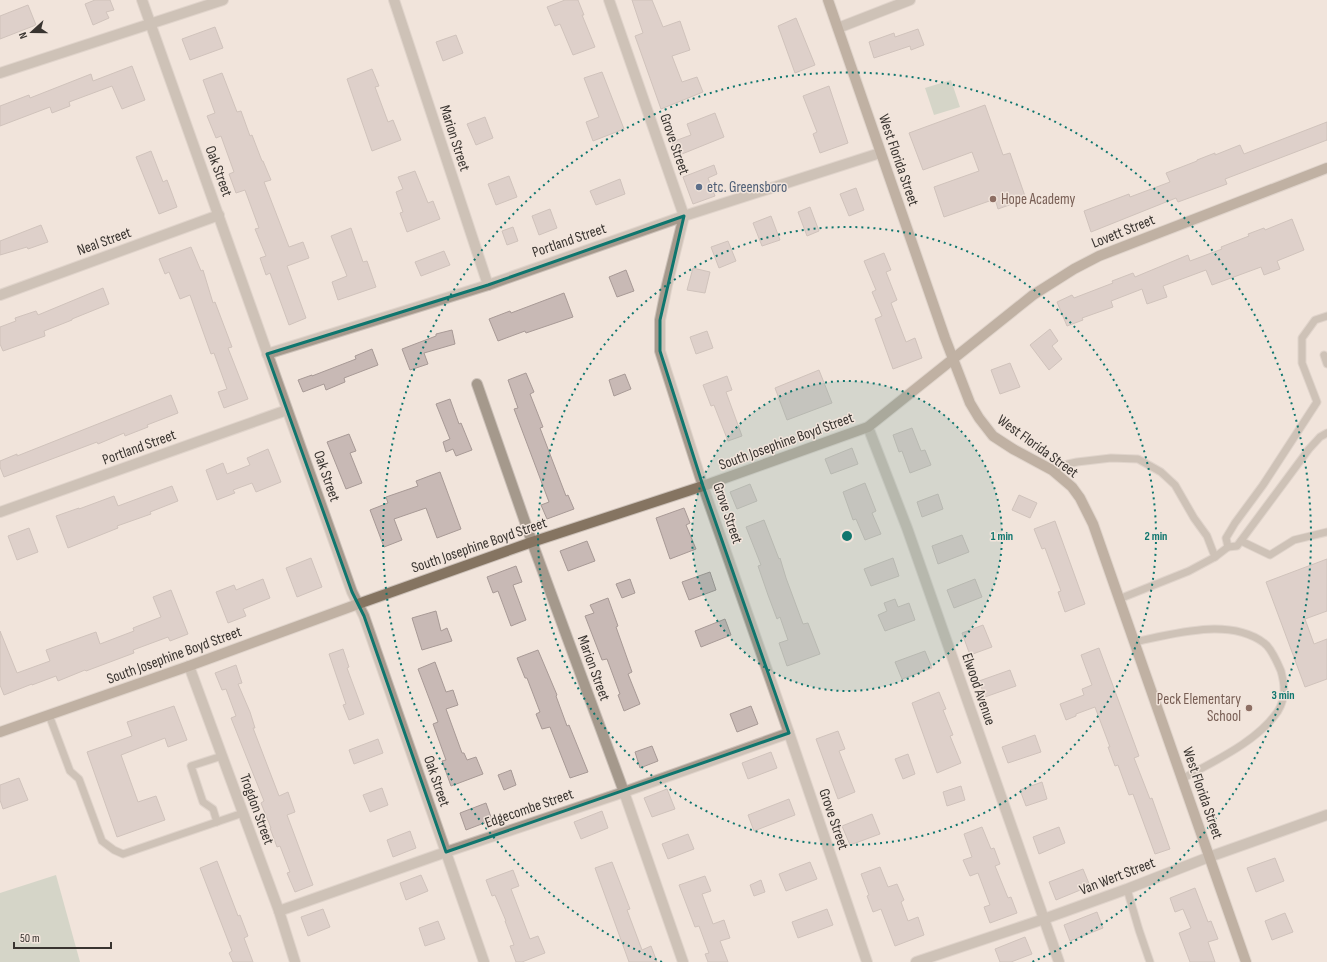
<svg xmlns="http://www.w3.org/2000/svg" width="1327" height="962" font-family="'Sofia Sans Condensed',sans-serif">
  <rect width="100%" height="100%" fill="#f1e4db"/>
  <g fill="#b3c4b2">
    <path d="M951,80l9,27 -26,8 -9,-27z"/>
    <path d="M56,875l24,87h-80v-69z"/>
  </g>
  <g fill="#c8b9b5" stroke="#a89a96">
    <path d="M95,0h15l4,10 -8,2 3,6 -16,7 -8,-21z"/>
    <path d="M565,0h13l6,15h-2l13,32 -22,8 -13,-31 -5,2 -8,-19z"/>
    <path d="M632,0h20l11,27 17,-6 10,29 -18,6 10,26 15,-5 6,15 -42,17 -26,-73 8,-3z"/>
    <path d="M28,5l8,20 -36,14v-23z"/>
    <path d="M796,18l19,47 -20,8 -17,-47z"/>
    <path d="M215,27l8,21 -33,12 -8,-21z"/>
    <path d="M918,29l6,16 -13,5 -1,-4 -36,12 -5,-16 25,-9 1,4z"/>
    <path d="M456,35l7,18 -20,8 -7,-19z"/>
    <path d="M132,66l13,34 -23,9 -10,-23 -43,16 1,4 -18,7 -2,-6 -50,19v-20l29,-11 1,3 61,-24 2,7z"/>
    <path d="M372,69l7,17 -4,1 13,35 5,-2 8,20 -29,11 -25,-72z"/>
    <path d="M602,72l22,57 -31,12 -7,-19 13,-5 -15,-39z"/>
    <path d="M222,73l15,39 4,-1 9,25 2,-1 10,26h1l8,19 -7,2 25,65 14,-5 6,16 -22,8 19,52 -17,7 -19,-52 -4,2 -6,-17 6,-2 -11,-27 4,-1 -14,-38 -9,3 -7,-19 5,-2 -13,-36 -5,2 -9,-22 8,-3 -12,-33z"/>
    <path d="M829,86l19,57 -28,10 -7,-19 4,-2 -14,-36z"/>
    <path d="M985,105l18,50 7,-2 16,46 -28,10 -3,-10 -51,18 -10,-30 45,-16 -7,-19 -49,18 -14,-37z"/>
    <path d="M715,113l9,24 -47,19 -5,-14 19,-7 -4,-11z"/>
    <path d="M485,117l8,21 -17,7 -9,-21z"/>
    <path d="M1327,122v18l-102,39 2,5 -49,18 -2,-4 -85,34 -7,-21 45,-17 1,3 40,-15 -4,-9 31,-12v-1l18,-7v2l25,-10 4,9z"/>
    <path d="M151,151l12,31 4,-2 10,27 -18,7 -23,-57z"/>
    <path d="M714,165l3,9 -9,4 7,18 -22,8 -10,-27z"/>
    <path d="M415,171l13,32 5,-2 7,18 -33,13 -7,-19 3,-1 -7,-20 7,-3 -5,-12z"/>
    <path d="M509,176l8,21 -21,8 -8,-21z"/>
    <path d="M620,179l5,15 -29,11 -6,-14z"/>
    <path d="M856,188l8,22 -15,6 -9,-22z"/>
    <path d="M810,207l9,24 -12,5 -9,-24z"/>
    <path d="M550,209l7,19 -18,7 -7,-19z"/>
    <path d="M771,216l9,24 -18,6 -9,-23z"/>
    <path d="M1292,219l12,31 -27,11 3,8 -16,6 -3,-8 -49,18 -6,-15 -43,16 4,11 -20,7 -5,-15 -31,12 2,6 -31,11 1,2 -16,6 -10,-24 15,-7 2,3 39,-15 -1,-2 21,-8 2,4 53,-22 2,6 32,-12 -1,-2 28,-11 -1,-2 16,-6 1,2z"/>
    <path d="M41,225l7,17 -20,7 -1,-2 -27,8v-14z"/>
    <path d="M513,227l5,14 -11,4 -5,-14z"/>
    <path d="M351,228l12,34 4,-1 9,26 -38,13 -6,-18 15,-6 -16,-40z"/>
    <path d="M728,241l8,20 -17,7 -8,-21z"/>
    <path d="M191,247l10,24 2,-1 10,33 2,-1 17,45 -4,1 20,51 -24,9 -6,-16 9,-3 -13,-36 -3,1 -21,-59 -10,4 -11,-27 -4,2 -6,-15z"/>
    <path d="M444,251l6,14 -29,11 -6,-14z"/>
    <path d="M884,253l7,17 -5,2 11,28 -6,3 15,39 9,-4 7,20 -29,11 -18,-50 7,-3 -10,-24 4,-2 -12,-29z"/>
    <path d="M693,268l17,4 -5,21 -18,-3z"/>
    <path d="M626,270l8,21 -17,6 -8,-20z"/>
    <path d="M103,288l6,16 -37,15v1l-28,11 1,5 -42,15 -3,-7v-17l16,-6 -1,-3 21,-7 2,4z"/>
    <path d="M564,293l9,24 -47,16 -1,-2 -27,10 -9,-22 21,-8 1,2z"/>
    <path d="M1050,329l8,12 -6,5 10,13 -13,11 -19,-25z"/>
    <path d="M452,330l3,14 -31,9 4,11 -18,6 -8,-21 34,-13v-2z"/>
    <path d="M707,331l6,17 -17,6 -6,-17z"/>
    <path d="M372,349l6,16 -34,13 1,4 -19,8 -2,-6 -21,8 -5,-12 14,-5v1l44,-17 -1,-3z"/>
    <path d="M1010,363l10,24 -20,7 -9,-24z"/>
    <path d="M819,370l13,33 -45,17 -12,-32z"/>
    <path d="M526,373l8,19 -4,2 13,33 -3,1 26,68 2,-1 6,14 -27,10 -6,-14 8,-3 -35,-93 4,-1 -10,-28z"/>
    <path d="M625,374l6,15 -17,7 -5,-16z"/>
    <path d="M727,376l5,14 -6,2 16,44 -14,5 -14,-36 -3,1 -8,-21z"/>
    <path d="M171,395l7,18 -31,12 1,2 -23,9 -1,-3 -26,11 -1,-2 -93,35 -4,-10v-6l17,-7v2z"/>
    <path d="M450,399l9,25 2,-1 11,27 -16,6 -3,-7 -7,3 -3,-10 7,-3 -14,-35z"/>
    <path d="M912,428l9,23 4,-1 6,15 -21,8 -8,-22 -3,1 -6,-17z"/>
    <path d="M349,434l7,17 -6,2 12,30 -16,6 -19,-47z"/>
    <path d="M852,448l6,16 -27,10 -6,-15z"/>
    <path d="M268,449l13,33 -25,10 -4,-9 -19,7 2,3 -18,7 -11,-30 17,-7 4,11 23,-9 -3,-7z"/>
    <path d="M440,472l21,57 -24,9 -11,-30 -32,11 8,21 -18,7 -14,-37 18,-7 -2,-6 32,-11 -2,-5z"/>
    <path d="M865,483l11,28 -4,2 9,21 -16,6 -9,-21 -3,1 -10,-28z"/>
    <path d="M750,484l7,17 -20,8 -7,-17z"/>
    <path d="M172,486l6,15 -28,11 1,2 -34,12 1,2 -50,20 -12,-32 23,-8v1l35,-13 4,10z"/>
    <path d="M938,494l5,15 -21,8 -5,-15z"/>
    <path d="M1019,495l18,8 -7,15 -18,-8z"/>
    <path d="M684,508l6,15 -4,2 10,24 -26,10 -14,-41z"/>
    <path d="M764,520l15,39 1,-1 6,20 17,46 5,-1 12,31 -33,12 -8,-23 9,-3 -8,-23 -3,2 -9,-24 -10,-29 3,-1 -15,-38z"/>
    <path d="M1055,521l30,83 -20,8 -7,-20 3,-1 -16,-43 -3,1 -8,-20z"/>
    <path d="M29,528l9,24 -21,8 -9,-24z"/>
    <path d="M962,535l7,17 -31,12 -6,-18z"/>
    <path d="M587,541l8,20 -27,10 -8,-20z"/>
    <path d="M311,558l11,29 -25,10 -11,-29z"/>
    <path d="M893,558l6,18 -28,10 -7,-17z"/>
    <path d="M1327,559v52l-22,8 9,25 13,-5v40l-22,8 -39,-105z"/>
    <path d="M516,566l6,16 -9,3 13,35 -15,6 -13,-35 -5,2 -6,-16z"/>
    <path d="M710,572l6,18 -27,10 -7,-18z"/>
    <path d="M263,579l7,19 -27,11 3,7 -18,7 -12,-31 18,-7 2,5z"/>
    <path d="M630,579l5,14 -13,5 -6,-14z"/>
    <path d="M975,579l7,18 -28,11 -7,-18z"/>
    <path d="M171,590l17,44 -18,7 -2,-4 -35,13 1,3 -48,18 -1,-1 -27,11 -2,-5 -24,9v-1l-28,11 -4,-10v-54l17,42 33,-12 -4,-11 50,-18 4,12 34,-13 -1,-3 28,-11 -8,-20z"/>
    <path d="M608,598l10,28 -2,1 16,45 -4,2 12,30 -16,7 -6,-16 2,-1 -13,-35 -5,1 -17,-44 9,-3 -4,-8z"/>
    <path d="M895,599l3,8 11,-4 6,17 -30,11 -7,-16 9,-4 -3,-8z"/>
    <path d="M436,611l5,20 6,-3 5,13 -30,9 -10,-32z"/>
    <path d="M725,619l6,16 -30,12 -6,-16z"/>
    <path d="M983,625l9,22 -22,8 -8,-22z"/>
    <path d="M1099,648l40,108 -5,2 16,41 2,-1 18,51 -15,5 -22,-60 -4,1 -11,-30 -3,1 -7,-19h2l-15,-40 -19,7v2l-10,4 -6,-16 24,-9 -2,-6 10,-4 -11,-30z"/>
    <path d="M343,649l6,18 -2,1 17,46 -15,6 -6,-15 3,-1 -17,-50z"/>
    <path d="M538,650l19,45 -1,1 11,30 2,-1 19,47 -18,6 -20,-51 -8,2 -6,-15 4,-2 -13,-34h-2l-8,-20z"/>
    <path d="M925,651l7,17 -30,11 -7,-17z"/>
    <path d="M435,662l11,30 7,-2 5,15 -12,4 16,44h2l3,7 9,-3 7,17 -32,12 -9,-25 4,-1 -13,-36 5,-2 -20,-53z"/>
    <path d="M236,665l6,18 -4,1 12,28 5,16h-2l26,68 9,-4 7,20 -8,3 26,70 -18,7 -8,-19 3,-1 -10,-26 -3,1 -7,-19h1l-10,-25 3,-2 -33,-83 5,-2 -10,-27 -4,1 -7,-17z"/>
    <path d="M1010,670l6,16 -31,11 -6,-16z"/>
    <path d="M939,692l7,17 -3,1 10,25 -3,1 11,27 -24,10 -25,-70z"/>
    <path d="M174,706l13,34 -19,7 -3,-9 -44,17 17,47 18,-6 9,24 -48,17 -30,-85 45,-16 -5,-14z"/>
    <path d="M751,706l7,18 -21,8 -7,-18z"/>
    <path d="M838,731l7,18 -6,2 16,41 -17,7 -22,-60z"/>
    <path d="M1035,735l6,17 -33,11 -6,-16z"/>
    <path d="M378,739l5,14 -29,11 -5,-14z"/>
    <path d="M652,746l6,15 -18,7 -5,-16z"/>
    <path d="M771,752l6,16 -29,11 -6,-16z"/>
    <path d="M908,754l7,20 -12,5 -8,-20z"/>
    <path d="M511,770l5,15 -12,5 -6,-15z"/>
    <path d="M19,778l9,22 -25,9 -3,-9v-15z"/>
    <path d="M1042,782l5,17 -21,7 -6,-16z"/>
    <path d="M961,786l4,14 -18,6 -4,-14z"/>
    <path d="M382,788l6,17 -18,7 -7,-17z"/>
    <path d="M667,789l8,20 -23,8 -8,-19z"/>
    <path d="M789,799l6,16 -41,16 -6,-16z"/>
    <path d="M486,803l6,17 -26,10 -6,-17z"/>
    <path d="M602,811l6,17 -27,11 -7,-17z"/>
    <path d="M872,814l8,20 -30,11 -8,-19z"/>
    <path d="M982,827l9,22 3,-1 6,16 -5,2 13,32 3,-1 6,16 -27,10 -6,-16 6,-2 -12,-32 -8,3 -7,-16 9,-3 -8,-23z"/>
    <path d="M1059,827l6,16 -26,11 -6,-17z"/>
    <path d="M410,831l6,17 -23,9 -6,-17z"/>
    <path d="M688,834l6,15 -26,10 -6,-15z"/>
    <path d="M1275,858l9,23 -28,11 -9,-24z"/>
    <path d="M217,861l21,55 2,-1 8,21 -4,2 9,24h-20l-4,-9 3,-2 -32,-83z"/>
    <path d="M612,862l18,47 -3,1 15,40 9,-4 6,16h-28l-34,-94z"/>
    <path d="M810,862l7,17 -31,12 -7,-17z"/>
    <path d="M880,867l8,20 9,-3 7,16 -3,2 7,19 10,-4 6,18 -29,11 -14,-37 -8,3 -6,-16 2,-1 -8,-21z"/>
    <path d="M1083,869l7,17 -34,14 -7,-18z"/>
    <path d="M513,870l6,16 -8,3 19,50 8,-3 7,17 -23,9h-6l-6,-16 4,-1 -9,-24h1l-11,-26 -3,1 -6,-16z"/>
    <path d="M421,875l7,16 -22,9 -6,-17z"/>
    <path d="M705,876l6,15 -9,3 11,30 11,-4 6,18 -10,3 8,21h-20l-3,-8 4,-1 -10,-27 -4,1 -16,-42z"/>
    <path d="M761,880l4,12 -11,4 -4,-11z"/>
    <path d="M1195,888l13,34 3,-1 7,18 -10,3 7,20h-25l-11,-29 12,-5 -8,-19 -8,3 -5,-14z"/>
    <path d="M323,909l7,18 -22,9 -7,-19z"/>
    <path d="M827,909l6,16 -35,13 -6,-16z"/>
    <path d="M1097,912l6,16 -33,13 -6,-16z"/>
    <path d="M1285,913l8,19 -21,8 -7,-19z"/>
    <path d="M438,921l7,18 -20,7 -6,-18z"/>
    <path d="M1025,937l7,17 -21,8h-11l-5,-13z"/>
  </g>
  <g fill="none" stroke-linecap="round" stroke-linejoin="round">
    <g stroke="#ccc1b9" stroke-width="9">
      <g id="lane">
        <path d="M1327,316l-12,4 -13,18v25l15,39 -54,83 -28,38 -9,15 2,9 9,-1 72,-97 11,-12 7,-4"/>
        <path d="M1324,355l3,9"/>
        <path d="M1052,470l16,-6 9,-2 34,-4 27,1 23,13 14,13 19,33 13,18 8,21 -26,14 -70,28"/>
        <path d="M1241,541l29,14 24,-15 33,-8"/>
        <path d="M1215,557l13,-10"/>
        <path d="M1134,642c39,-8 95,-25 130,1 6,4 14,21 17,28 4,14 5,27 -3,40 -21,31 -64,50 -96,68"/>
        <path d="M49,715l21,56 9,8 23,62 12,9 9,4 120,-41"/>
        <path d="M217,822l-4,-13 -10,-7 -12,-36 31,-10"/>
        <path d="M1127,889l12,41 11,32"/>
      </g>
    </g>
    <g stroke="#ccc1b9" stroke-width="12">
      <g id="street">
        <path d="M142,0l210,592 12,24 120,346"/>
        <path d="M394,0l94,285"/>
        <path d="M609,0l75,216 -17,69 -7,35v31l43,135 86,247 78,229"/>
        <path d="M838,28l72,-28"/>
        <path d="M0,73l223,-73"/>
        <path d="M0,295l219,-80"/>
        <path d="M267,354l221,-69 196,-69 196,-63"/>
        <path d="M477,384l55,158 92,250 59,170"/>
        <path d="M868,427l39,101 152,434"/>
        <path d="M0,512l287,-102"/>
        <path d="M189,666l90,245 16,51"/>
        <path d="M279,911l167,-59 178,-60 165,-59"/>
        <path d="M916,962l128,-43 83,-30 82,-32 118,-42"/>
      </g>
    </g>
    <g stroke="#ccc1b9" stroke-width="12">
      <g id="secondary">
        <path d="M828,0l117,338 25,65 9,15 14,18 20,13 39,21 20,17 8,11 13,26 153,438"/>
        <path d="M0,732l189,-66 169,-62 174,-62 171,-56 165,-59 165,-132 41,-26 25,-13 228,-88"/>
      </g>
    </g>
    <use href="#lane" stroke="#a5998c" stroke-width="7"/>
    <use href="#street" stroke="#a5998c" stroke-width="10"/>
    <use href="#secondary" stroke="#857461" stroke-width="10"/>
  </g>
  <path d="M0 0H1327V962H0ZM684,216l-24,104v31l43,135 86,247 -343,119 -82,-236 -12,-24 -85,-238 221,-69z" fill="#f1e4db" fill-opacity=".55" fill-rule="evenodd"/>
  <path fill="none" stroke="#0f766e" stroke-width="3" stroke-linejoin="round" d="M684,216l-24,104v31l43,135 86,247 -343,119 -82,-236 -12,-24 -85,-238 221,-69z"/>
  <circle cx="847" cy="536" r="155" fill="#0f766e" fill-opacity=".12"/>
  <g fill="none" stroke="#0f766e" stroke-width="2" stroke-dasharray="2 4">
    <circle cx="847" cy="536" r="155"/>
    <circle cx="847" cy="536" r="309"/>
    <path d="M662 962A464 464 0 1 1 1032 962"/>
  </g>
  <circle fill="#5c6f8a" stroke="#f1e4db" stroke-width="1.5" cx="699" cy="187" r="4"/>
  <g fill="#8d6e63" stroke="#f1e4db" stroke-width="1.5">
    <circle cx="993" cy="199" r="4"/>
    <circle cx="1249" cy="708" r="4"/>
  </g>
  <g text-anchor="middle" stroke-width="3" stroke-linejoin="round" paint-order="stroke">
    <g font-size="15" fill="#393430" stroke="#f1e4db">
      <text transform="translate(455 138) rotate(72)" y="5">Marion Street</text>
      <text transform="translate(675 144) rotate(71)" y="5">Grove Street</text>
      <text transform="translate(899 160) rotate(71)" y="5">West Florida Street</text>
      <text transform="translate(219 171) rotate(70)" y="5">Oak Street</text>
      <text transform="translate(1123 231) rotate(-22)" y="5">Lovett Street</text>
      <text transform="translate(569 240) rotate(-19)" y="5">Portland Street</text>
      <text transform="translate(104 241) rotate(-20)" y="5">Neal Street</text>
      <text transform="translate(786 441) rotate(-20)" y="5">South Josephine Boyd Street</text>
      <text transform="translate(1038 446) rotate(36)" y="5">West Florida Street</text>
      <text transform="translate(139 447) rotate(-20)" y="5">Portland Street</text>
      <text transform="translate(327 476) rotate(71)" y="5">Oak Street</text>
      <text transform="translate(728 513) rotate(71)" y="5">Grove Street</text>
      <text transform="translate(479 545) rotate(-19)" y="5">South Josephine Boyd Street</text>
      <text transform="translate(174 655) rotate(-20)" y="5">South Josephine Boyd Street</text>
      <text transform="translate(594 668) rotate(70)" y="5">Marion Street</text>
      <text transform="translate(979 689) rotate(71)" y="5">Elwood Avenue</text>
      <text transform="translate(437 781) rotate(71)" y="5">Oak Street</text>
      <text transform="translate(1203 793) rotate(71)" y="5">West Florida Street</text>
      <text transform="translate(529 808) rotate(-19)" y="5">Edgecombe Street</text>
      <text transform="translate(257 809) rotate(70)" y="5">Trogdon Street</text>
      <text transform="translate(834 819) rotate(71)" y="5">Grove Street</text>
      <text transform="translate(1117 876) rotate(-21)" y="5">Van Wert Street</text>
    </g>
    <g font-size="15" fill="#4e5e75" stroke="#f1e4db" text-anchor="start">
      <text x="707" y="192">etc. Greensboro</text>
    </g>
    <g font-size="15" fill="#785e54" stroke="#f1e4db" text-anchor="start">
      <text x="1001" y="204">Hope Academy</text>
      <text x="1241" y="704" text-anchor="end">Peck Elementary<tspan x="1241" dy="17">School</tspan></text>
    </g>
  </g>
  <circle cx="847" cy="536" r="6" fill="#0f766e" stroke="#f1e4db" stroke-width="2"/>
  <g font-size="12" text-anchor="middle" font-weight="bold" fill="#0f766e" stroke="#f1e4db" stroke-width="3" stroke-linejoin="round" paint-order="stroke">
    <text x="1002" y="540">1 min</text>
    <text x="1156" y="540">2 min</text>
    <text x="1283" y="699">3 min</text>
  </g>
  <g transform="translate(32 32) rotate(249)" stroke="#f1e4db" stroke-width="3" paint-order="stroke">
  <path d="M0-3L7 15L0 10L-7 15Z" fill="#393430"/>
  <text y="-6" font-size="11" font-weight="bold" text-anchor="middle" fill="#393430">N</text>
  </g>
  <path d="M14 942v6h97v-6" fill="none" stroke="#393430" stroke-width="2"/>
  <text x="20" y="942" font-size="12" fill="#393430" stroke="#f1e4db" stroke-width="3" paint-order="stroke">50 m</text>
</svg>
